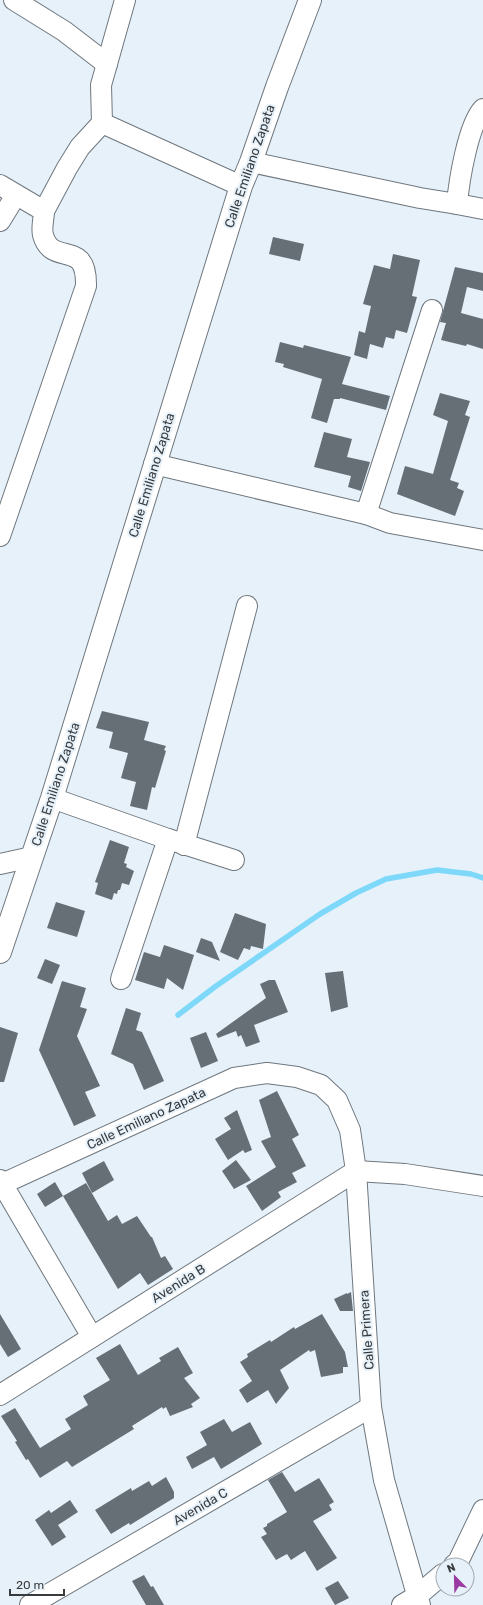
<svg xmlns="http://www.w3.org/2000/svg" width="483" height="1605" font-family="Rubik,sans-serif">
  <rect width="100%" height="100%" fill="#e7f1f9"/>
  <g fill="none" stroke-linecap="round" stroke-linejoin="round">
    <path stroke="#7dd8f9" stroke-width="5.5" d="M178,1015l38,-29 104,-72 36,-21 30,-14 51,-9 34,4 12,4"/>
  </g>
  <g fill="#666f75">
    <path d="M273,237l31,7 -4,17 -31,-7z"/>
    <path d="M393,254l27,6 -8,36 5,1 -10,36 -11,-3 -2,9 -8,-2 -3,11 -13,-4 -3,15 -13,-4 5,-24 6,2 6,-27 -8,-2 11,-39 16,4z"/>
    <path d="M455,267l28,6v18l-16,-4 -6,26 22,6v30l-16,-5 -1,2 -25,-6 5,-17 -6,-1z"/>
    <path d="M280,342l23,6 1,-3 47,12 -9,27 48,12 -4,14 -46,-12v1h-6l-7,24 -16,-5 11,-39 -39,-12 1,-3 -9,-2z"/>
    <path d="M440,393l30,8 -5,14 5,2 -20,63 9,3 -2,5 7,3 -9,25 -58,-22 8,-28 28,8 15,-53 -15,-6z"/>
    <path d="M324,432l28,7 -5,18 23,5 -9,29 -13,-4 3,-11 -37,-9z"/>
    <path d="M102,711l47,11 -5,18 22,6 -2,4 2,1 -11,37 -3,-1 -5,23 -17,-4 6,-24 -15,-4 7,-25 -19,-5 4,-16 -17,-4z"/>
    <path d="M110,840l19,7 -5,16 3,1 -1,3 8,4 -5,14 -7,-2 -2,7h-2l-1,4 -3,-1 -2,7 -17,-6 3,-11 -3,-1z"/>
    <path d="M56,902l29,9 -8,26 -30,-9z"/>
    <path d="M235,913l31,11 -3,25 -12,-3 -1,4 -6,-2 -6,12 -18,-8z"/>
    <path d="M201,938l11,4 8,19 -24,-9z"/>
    <path d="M164,945l30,10 -11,35 -16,-12 -3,11 -29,-9 9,-28 16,5z"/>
    <path d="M45,959l15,6 -8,19 -15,-6z"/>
    <path d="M343,971l5,36 -17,5 -6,-39z"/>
    <path d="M269,980h6l13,32 -34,13 6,17 -14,5 -5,-12 -3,2 -2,-6 -18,7 -2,-4 50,-36 -6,-14z"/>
    <path d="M62,981l24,7 -6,19 7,2 -10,27 23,50 -15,6 11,24 -22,10 -35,-76z"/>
    <path d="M126,1008l15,5 -5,17 6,2 22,49 -20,9 -11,-26 -22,-10z"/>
    <path d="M0,1027l18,6 -14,49h-4z"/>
    <path d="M206,1032l12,29 -17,7 -11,-30z"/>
    <path d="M277,1091l22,44 -7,4 14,27 -14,7 5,9 -19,10 3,5 -19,14 -16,-25 30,-19 -15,-26 10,-4 -12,-37z"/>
    <path d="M237,1110l15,40 -7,3 -2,-3 -15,10 -13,-21 16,-10 -7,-11z"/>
    <path d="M236,1160l15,20 -17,9 -12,-18z"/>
    <path d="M104,1161l10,19 -22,13 -10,-20z"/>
    <path d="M55,1182l8,14 -18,11 -8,-13z"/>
    <path d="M86,1183l22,38 9,-6 5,9 15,-8 14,21h1l9,21 4,-2 8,13 -25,16 -8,-12 -22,16 -55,-93z"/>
    <path d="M351,1292l2,19h-13l-6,-12 13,-6v1z"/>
    <path d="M0,1314l21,35 -13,8 -8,-13z"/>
    <path d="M322,1314l23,38 3,15h-5v6l-22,4 -6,-27 -5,2 -1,-2 -29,20 9,18 -13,16 -8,-14 -21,13 -8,-13 13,-9 -12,-19 8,-5 -1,-3 23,-14 1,2 23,-15 1,2z"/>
    <path d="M120,1344l18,31 23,-14 -2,-3 19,-11 15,26 -9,5 16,20 -9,6 2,3 -23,9 -4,-9 -3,2 -1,-2 -30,19 2,3 -62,38 -5,-6 -27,17 -12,-19 -2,1 -11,-18 2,-1 -16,-25 14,-8 25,40 31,-19 -6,-10 23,-14 -5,-9 27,-16 -14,-22z"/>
    <path d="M224,1419l8,13 18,-10 12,22 -41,25 -7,-12 -22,12 -6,-12 21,-12 -7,-13z"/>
    <path d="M282,1472l13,20 24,-14 15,24 -5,3 3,5 -19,11 24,37 -20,13 -12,-20 -14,9 -4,-6 -11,6 -15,-23 6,-3 -4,-6 4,-2v-2l20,-12 -19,-32z"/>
    <path d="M166,1477l8,15v6l-44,27 -1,-2 -18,11 -16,-24 36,-22 1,3 17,-10 3,5z"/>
    <path d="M70,1500l8,12 -20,13 8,12 -14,9 -17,-26 14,-10 2,3z"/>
    <path d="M144,1575l7,12 2,-1 11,19h-18l-14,-24z"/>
    <path d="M338,1581l11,17 -14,7 -10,-17z"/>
  </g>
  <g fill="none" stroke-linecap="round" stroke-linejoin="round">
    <g stroke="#6f777e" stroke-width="22">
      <g id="street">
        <path d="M14,0l50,31 43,33"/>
        <path d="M102,123l139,63"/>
        <path d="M251,162l169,36 37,6c2,-23 11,-79 26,-95"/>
        <path d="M0,185l44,26c0,7 -3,17 -1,24 9,33 44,2 43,51l-86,250"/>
        <path d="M457,204l26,5"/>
        <path d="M44,211l23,-43 13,-21 22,-24 -1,-38 24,-85"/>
        <path d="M0,221l16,-26"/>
        <path d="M154,464l212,50 24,9 93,17"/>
        <path d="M366,514l66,-204"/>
        <path d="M52,798l116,41 66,21"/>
        <path d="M184,845l63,-239"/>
        <path d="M0,864l32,-7"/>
        <path d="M121,979l47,-140"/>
        <path d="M0,1180l92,157"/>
        <path d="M0,1185l234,-107 33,-5 30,4 24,8 16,15 13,30 6,41 15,236 13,73 36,125"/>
        <path d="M0,1395l356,-224 49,3 78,12"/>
        <path d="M454,1565l4,-3 25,-52"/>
        <path d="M30,1605l341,-198"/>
        <path d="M402,1605l15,-9 26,-22"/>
      </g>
    </g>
    <g stroke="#6f777e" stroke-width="24">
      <path id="secondary" d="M0,952l52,-154 189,-612 10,-24 26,-75 33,-87"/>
    </g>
    <use href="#street" stroke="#fff" stroke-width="20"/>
    <use href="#secondary" stroke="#fff" stroke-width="22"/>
  </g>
  <g text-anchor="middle" stroke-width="4" stroke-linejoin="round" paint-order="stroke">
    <g font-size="13" fill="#373b3e" stroke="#e7f1f9">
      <text transform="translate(249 166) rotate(-71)" y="5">Calle Emiliano Zapata</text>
      <text transform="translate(151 475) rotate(-73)" y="5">Calle Emiliano Zapata</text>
      <text transform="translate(55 784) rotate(-72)" y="5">Calle Emiliano Zapata</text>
      <text transform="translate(146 1118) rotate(-25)" y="5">Calle Emiliano Zapata</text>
      <text transform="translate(178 1283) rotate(-32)" y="5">Avenida B</text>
      <text transform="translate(366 1330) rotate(-94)" y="5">Calle Primera</text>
      <text transform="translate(200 1506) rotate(-30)" y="5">Avenida C</text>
    </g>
  </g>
  <g transform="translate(455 1577) rotate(337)"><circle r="19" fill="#e7f1f9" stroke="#a1a8ae"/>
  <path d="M0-3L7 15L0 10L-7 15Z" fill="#9939a1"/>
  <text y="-6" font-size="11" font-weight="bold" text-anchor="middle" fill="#373b3e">N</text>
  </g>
  <path d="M10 1589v6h54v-6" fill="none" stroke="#373b3e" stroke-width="2"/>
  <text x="16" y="1589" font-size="12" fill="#373b3e" stroke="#e7f1f9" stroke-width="3" paint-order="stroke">20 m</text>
</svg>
